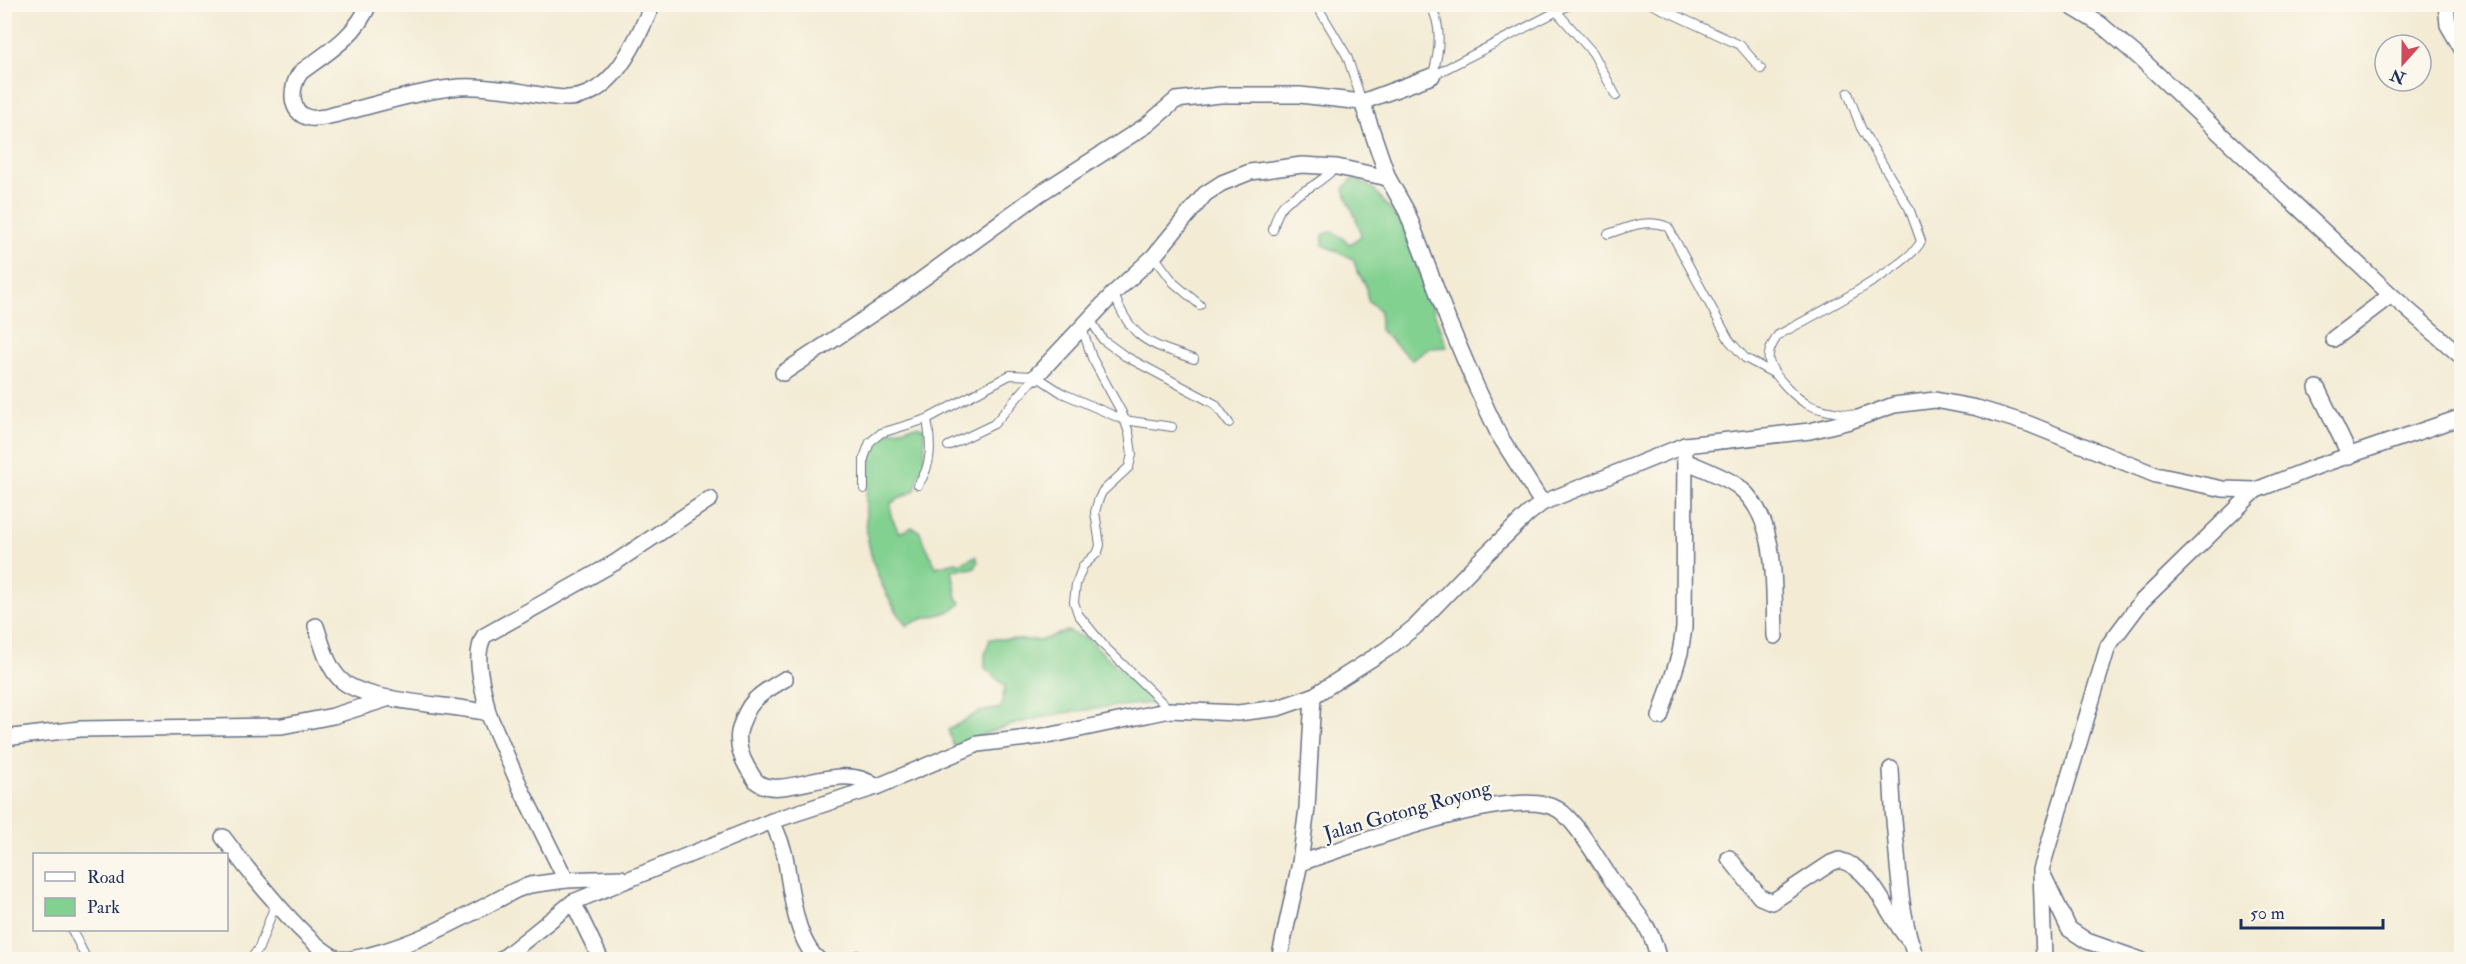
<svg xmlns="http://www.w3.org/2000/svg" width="2466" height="964" font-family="'IM FELL Double Pica',serif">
  <rect width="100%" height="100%" fill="#fbf7ec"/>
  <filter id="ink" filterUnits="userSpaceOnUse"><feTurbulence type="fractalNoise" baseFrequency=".0167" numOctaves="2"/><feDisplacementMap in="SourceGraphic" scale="12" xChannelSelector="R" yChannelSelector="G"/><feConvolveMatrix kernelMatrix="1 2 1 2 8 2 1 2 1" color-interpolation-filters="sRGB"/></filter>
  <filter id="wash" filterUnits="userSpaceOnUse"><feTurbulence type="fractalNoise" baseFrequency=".008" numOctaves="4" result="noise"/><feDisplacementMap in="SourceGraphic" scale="24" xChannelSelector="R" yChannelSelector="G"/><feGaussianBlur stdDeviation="1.35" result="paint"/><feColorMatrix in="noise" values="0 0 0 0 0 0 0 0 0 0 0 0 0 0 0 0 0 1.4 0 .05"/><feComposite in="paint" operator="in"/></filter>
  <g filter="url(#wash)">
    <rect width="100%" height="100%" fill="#f3ebd4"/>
    <g fill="#83d191" stroke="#4f8078" stroke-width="1.5">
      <path d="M1352,179h4l18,10 28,36 45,122 -18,1 -17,12 -32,-30v-19l-12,-11 -3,-17 -7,-10 -5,-14 -30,-14v-10l10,-4 17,13 11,-8c-2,-18 -13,-30 -17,-47z"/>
      <path d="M918,426l6,3 1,34 -6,12 -4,15 -24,13v13l8,17 13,-6 7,4 17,36 20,-5 4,2 16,-8 2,6 -3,6 -23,2 5,28 4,5c-14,15 -38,11 -54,23 -36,-48 -49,-97 -37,-157 1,-10 2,-24 9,-31 10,-9 27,-10 39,-12z"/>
      <path d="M1067,631l21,8 67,64c-69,5 -138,13 -201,44l-6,-17 31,-18 22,-4 4,-22 -20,-18v-14l5,-15 52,1z"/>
    </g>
  </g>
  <g filter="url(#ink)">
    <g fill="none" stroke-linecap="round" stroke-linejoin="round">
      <g stroke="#677187" stroke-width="10">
        <g id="lane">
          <path d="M1316,4l31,52 15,46"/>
          <path d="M1430,4c13,23 10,48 2,72"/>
          <path d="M1651,4l89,41 21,24"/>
          <path d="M1557,12l36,41 23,43"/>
          <path d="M1432,76l139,-72"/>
          <path d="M1848,93l13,35 48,80 12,33c-9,24 -115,79 -143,94 -4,7 -11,16 -9,26 3,13 28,39 40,44 14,6 30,8 46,10"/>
          <path d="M1273,230c6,-30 17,-30 39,-44 9,-5 16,-12 24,-18"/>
          <path d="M1608,234c21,-7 39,-16 60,-7l61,113 16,18 30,16"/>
          <path d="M1154,256l20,27 26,22"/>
          <path d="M1114,294c17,46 35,50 80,65"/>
          <path d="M1090,319l13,21 22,16 90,48 14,19"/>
          <path d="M1082,328l10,30 30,55 7,20 3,21 -3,13 -27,25 -4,9 -3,11 5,33 -2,7 -15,14 -7,18 -2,18 4,12 26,32 65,63"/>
          <path d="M948,446l46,-22 42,-48"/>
          <path d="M918,485c15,-21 13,-42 9,-66"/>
          <path d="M864,489v-31l6,-16 11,-9 46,-14 83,-44 26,1 26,17 62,27 48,7"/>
          <path d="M72,930l15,30"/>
          <path d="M250,960l9,-12 17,-46"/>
        </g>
      </g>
      <g stroke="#677187" stroke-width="18">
        <g id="street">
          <path d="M369,4c-13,32 -41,48 -68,68 -11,13 -13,42 9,46 5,1 11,-1 15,-1 42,-9 83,-24 125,-29 20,-3 40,0 59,2 19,2 40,8 59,8 46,-1 68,-58 85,-94"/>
          <path d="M2067,4l33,20 40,34 251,237 71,62"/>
          <path d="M2446,4l2,21 14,24"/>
          <path d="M1432,76l-70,26 26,76 19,34 42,111 27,63 23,49 43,68"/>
          <path d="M2333,339l58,-44"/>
          <path d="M783,373l116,-77 140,-102 108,-69 29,-25 44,-5h80l62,7"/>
          <path d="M1036,376l78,-83 40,-37 51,-62 17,-11 28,-11 52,-7 35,2 51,11"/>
          <path d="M2317,388l33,68"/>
          <path d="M1685,461c16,7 41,16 54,26 41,34 34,101 36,149"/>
          <path d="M316,626c6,18 11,41 25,54 25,23 111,24 147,33l33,76 45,91 55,-2"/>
          <path d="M785,679c-27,16 -38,22 -46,53 -2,11 2,25 8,35 3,5 6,11 10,15 26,20 84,-24 119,5"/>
          <path d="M488,713c-4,-24 -16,-55 -4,-77l132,-74 94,-63"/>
          <path d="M1660,717l20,-64 4,-25 1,-183"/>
          <path d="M4,738l76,-9 202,-3 51,-10 57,-18"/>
          <path d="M1891,769c1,29 3,57 6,85 3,36 6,72 20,106"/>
          <path d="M772,821c5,11 10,22 13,35 5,27 10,86 34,104"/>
          <path d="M223,837c19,26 87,113 116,122 9,2 22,-2 31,-4 52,-13 98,-40 146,-65l14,-5 36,-5"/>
          <path d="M1729,858l31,39 12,5 59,-39 8,-3c34,8 47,54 69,79"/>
          <path d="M1300,863c49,-16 217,-81 259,-53 17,11 39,50 52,69 18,26 43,47 47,81"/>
          <path d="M2043,875l26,54 18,12 54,19"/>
          <path d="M573,902l28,58"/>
          <path d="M501,960l72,-58 199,-81 104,-34 102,-43 74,-9 118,-25 68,3 40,-5 35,-12 74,-47 29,-23 57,-59 55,-53 14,-11 143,-58 125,-14 40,-10 44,-16 41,-5 42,8 52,16 127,51 67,14 33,1"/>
          <path d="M857,960v-1"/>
          <path d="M1279,960l21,-97 7,-55 6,-112"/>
          <path d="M2044,960l-3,-90 67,-224 33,-44 115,-112 62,-24 144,-49"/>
        </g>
      </g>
      <use href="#lane" stroke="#fff" stroke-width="8"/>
      <use href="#street" stroke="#fff" stroke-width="15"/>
    </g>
  </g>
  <g text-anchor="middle" stroke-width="4.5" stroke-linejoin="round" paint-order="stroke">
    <g font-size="20" fill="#1b2f5e" stroke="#fbf7ec">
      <text transform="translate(1407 810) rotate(-16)" y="7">Jalan Gotong Royong</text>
    </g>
  </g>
  <rect width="2466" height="964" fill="none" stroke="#fbf7ec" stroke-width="24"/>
  <rect x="33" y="853" width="195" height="78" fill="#fbf7ec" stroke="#a1a7b3" stroke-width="1.5"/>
  <rect x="45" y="872" width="30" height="9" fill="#ffffff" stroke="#a1a7b3" stroke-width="1.5"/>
  <text x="87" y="883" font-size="18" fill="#1b2f5e">Road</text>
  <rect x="45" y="898" width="30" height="18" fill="#83d191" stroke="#a1a7b3" stroke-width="1.5"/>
  <text x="87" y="913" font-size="18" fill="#1b2f5e">Park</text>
  <g transform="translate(2403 63) rotate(201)"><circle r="28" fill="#fbf7ec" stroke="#a1a7b3" stroke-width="1.5"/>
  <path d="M0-4.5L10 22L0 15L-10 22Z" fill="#d1495b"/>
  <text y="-9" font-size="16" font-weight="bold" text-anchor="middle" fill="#1b2f5e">N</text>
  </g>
  <path d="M2241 919v9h142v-9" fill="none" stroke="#1b2f5e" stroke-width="3"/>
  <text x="2250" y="919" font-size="18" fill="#1b2f5e" stroke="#fbf7ec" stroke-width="4.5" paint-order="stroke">50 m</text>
</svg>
